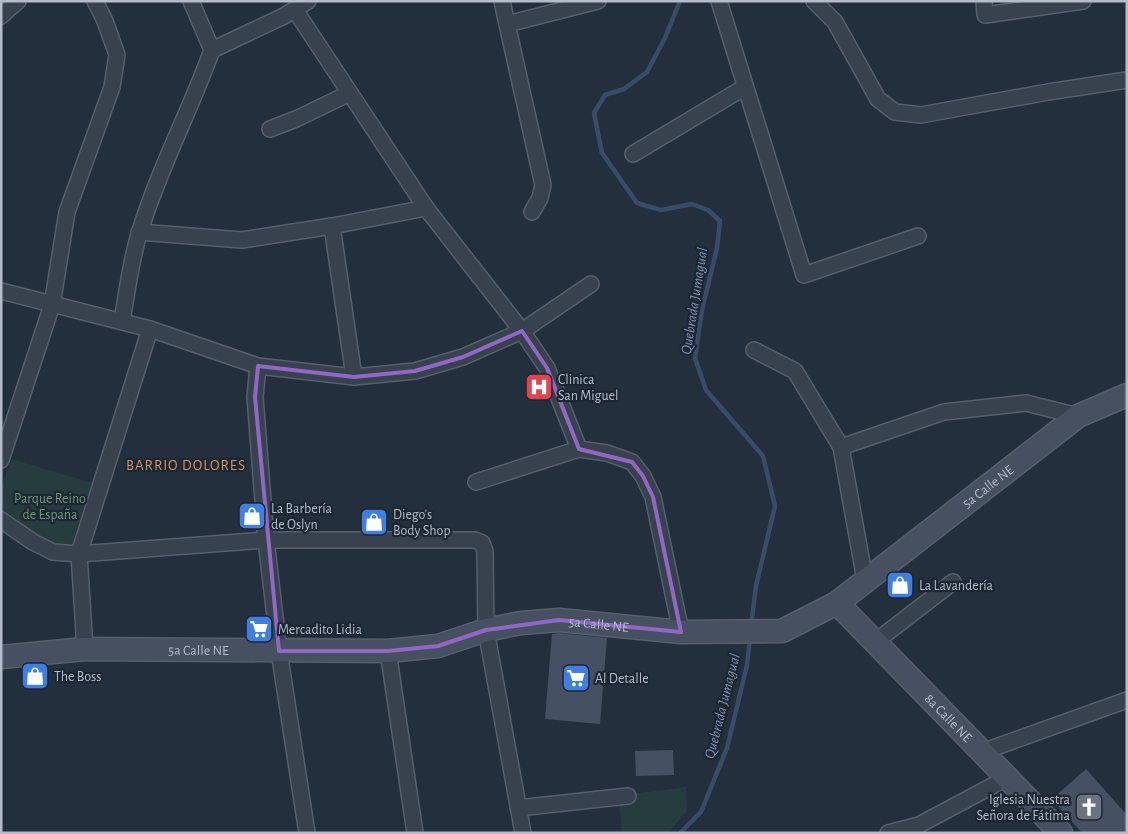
<svg xmlns="http://www.w3.org/2000/svg" width="1128" height="834" font-family="'Alegreya Sans',sans-serif">
  <rect width="100%" height="100%" fill="#242f3e"/>
  <g fill="#263c3f">
    <path d="M12,459l80,24 -17,61 -22,3 -52,-33v-27z"/>
    <path d="M686,787l1,24 -19,22h-46l-3,-31h14l-1,-8z"/>
  </g>
  <g fill="none" stroke-linecap="round" stroke-linejoin="round">
    <g stroke="#394c67" stroke-width="4.5">
      <path d="M680,1l-15,37 -18,34 -23,17 -19,6 -11,18 8,40 35,50 24,7 31,-6 16,6 12,11 -3,27 -15,62 -7,48 11,32 57,66 12,50 -19,80 -5,40"/>
      <path d="M680,833l21,-21 26,-64 20,-83 3,-27"/>
    </g>
  </g>
  <g fill="#455162">
    <path d="M559,633l48,5 -7,86 -55,-5 7,-85z"/>
    <path d="M673,750l1,25 -38,1 -1,-25z"/>
    <path d="M1086,769l41,46v18h-45l-30,-34z"/>
  </g>
  <g fill="none" stroke-linecap="round" stroke-linejoin="round">
    <g stroke="#565f6c" stroke-width="18">
      <g id="street">
        <path d="M502,1l5,23 91,-23"/>
        <path d="M719,1l85,274 114,-39"/>
        <path d="M814,1l21,21 43,77 17,13 26,3 127,-23 79,-12"/>
        <path d="M984,1l1,14 98,-14"/>
        <path d="M295,10l131,198 96,123 25,37 32,81 28,4 25,9 11,14 10,21 28,135"/>
        <path d="M1,16l17,-15"/>
        <path d="M507,24l36,161 -3,13 -8,14"/>
        <path d="M212,50l72,-34 24,-15"/>
        <path d="M270,129l26,-10 54,-26"/>
        <path d="M633,154l112,-67"/>
        <path d="M332,226l22,151"/>
        <path d="M139,232l103,8 90,-14 94,-18"/>
        <path d="M1,291l149,38 108,37 96,11 61,-6 48,-14 59,-26 69,-47"/>
        <path d="M122,321c5,-28 9,-63 18,-90 19,-62 50,-120 72,-181l-21,-49"/>
        <path d="M754,350l41,21 46,76 24,133"/>
        <path d="M258,366l-3,31 11,143 13,111 28,182"/>
        <path d="M841,447l103,-35 82,-9 52,13"/>
        <path d="M1,460l51,-155 15,-93 45,-125 5,-32 -12,-34 -10,-20"/>
        <path d="M476,482l103,-33"/>
        <path d="M1,520l32,22 20,10 26,2 187,-14h209l7,3 3,8 1,79 37,203"/>
        <path d="M875,642l78,-60"/>
        <path d="M85,649l-6,-95 71,-225"/>
        <path d="M388,651l27,182"/>
        <path d="M982,752l145,-52"/>
        <path d="M518,808l110,-12"/>
        <path d="M888,833l31,-8 88,-47"/>
      </g>
    </g>
    <g stroke="#565f6c" stroke-width="25">
      <g id="secondary">
        <path id="s1" d="M837,603l224,230"/>
        <path id="s2" d="M1,657l84,-8 303,2 50,-5 48,-16 35,-7 38,-3 122,12 101,-1 55,-28 241,-187 49,-21"/>
      </g>
    </g>
    <use href="#street" stroke="#38414e" stroke-width="15"/>
    <use href="#secondary" stroke="#465061" stroke-width="22"/>
  </g>
  <path fill="none" stroke="#9266c3" stroke-width="4" stroke-linejoin="round" d="M522,331l25,37 32,81 53,13 11,14 10,21 28,135 -122,-12 -73,10 -48,16 -50,5h-109l-24,-254 3,-31 96,11 61,-6 48,-14z"/>
  <defs>
    <g id="hospital-square" transform="scale(1.4375)"><rect x="-9" y="-9" width="18" height="18" rx="4" fill="#e0444e" stroke="#1d2633"/><path d="M-5-5h3v3.5h4V-5h3V5h-3V1.5h-4V5h-3Z" fill="#fff"/></g>
    <g id="shop-square" transform="scale(1.4375)"><rect x="-9" y="-9" width="18" height="18" rx="4" fill="#3f7fe0" stroke="#1d2633"/><path d="M-5-2.5h2.3a2.7 3.5 0 0 1 5.4 0H5L5.5 6h-11ZM-1.5-2.5h3a1.5 2.3 0 0 0-3 0Z" fill="#fff"/></g>
    <g id="supermarket-square" transform="scale(1.4375)"><rect x="-9" y="-9" width="18" height="18" rx="4" fill="#3f7fe0" stroke="#1d2633"/><path d="M-6-5.5h2.5l.6 2H6L4.5 2H-2.5L-4.4-4H-6ZM-1.5 3.2a1.3 1.3 0 1 0 .1 0ZM3 3.2a1.3 1.3 0 1 0 .1 0Z" fill="#fff"/></g>
    <g id="church-square" transform="scale(1.4375)"><rect x="-9" y="-9" width="18" height="18" rx="4" fill="#6b7280" stroke="#1d2633"/><path d="M-1.2-6h2.4v3.5h3.3v2.4h-3.3V6h-2.4V-.1h-3.3v-2.4h3.3Z" fill="#fff"/></g>
  </defs>
  <g fill-rule="evenodd">
    <use href="#hospital-square" x="539" y="387"/>
    <use href="#shop-square" x="252" y="516"/>
    <use href="#shop-square" x="374" y="522"/>
    <use href="#shop-square" x="900" y="585"/>
    <use href="#supermarket-square" x="259" y="629"/>
    <use href="#shop-square" x="35" y="676"/>
    <use href="#supermarket-square" x="576" y="678"/>
    <use href="#church-square" x="1089" y="807"/>
  </g>
  <g text-anchor="middle" stroke-width="4.5" stroke-linejoin="round" paint-order="stroke">
    <g font-size="14" fill="#b4bcc9" stroke="#1d2633" text-anchor="start">
      <text x="558" y="384">Clinica<tspan x="558" dy="16">San Miguel</tspan></text>
      <text x="271" y="513">La Barbería<tspan x="271" dy="16">de Oslyn</tspan></text>
      <text x="393" y="519">Diego's<tspan x="393" dy="16">Body Shop</tspan></text>
      <text x="919" y="590">La Lavandería</text>
      <text x="278" y="634">Mercadito Lidia</text>
      <text x="54" y="681">The Boss</text>
      <text x="595" y="683">Al Detalle</text>
      <text x="1070" y="804" text-anchor="end">Iglesia Nuestra<tspan x="1070" dy="16">Señora de Fátima</tspan></text>
    </g>
    <g font-size="14" fill="#b4bcc9" stroke="#1d2633">
      <text dy="5" stroke="none"><textPath href="#s2" startOffset="1038">5a Calle NE</textPath></text>
      <text dy="5" stroke="none"><textPath href="#s2" startOffset="602">5a Calle NE</textPath></text>
      <text dy="5" stroke="none"><textPath href="#s2" startOffset="198">5a Calle NE</textPath></text>
      <text dy="5" stroke="none"><textPath href="#s1" startOffset="160">8a Calle NE</textPath></text>
    </g>
    <g font-size="14" fill="#6b9a76" stroke="#1d2633">
      <text x="50" y="503">Parque Reino<tspan x="50" dy="16">de España</tspan></text>
    </g>
    <g font-size="15" font-style="italic" fill="#7c92b1" stroke="#1d2633">
      <text transform="translate(694 301) rotate(-81)" y="5">Quebrada Jumagual</text>
      <text transform="translate(722 706) rotate(-76)" y="5">Quebrada Jumagual</text>
    </g>
    <g font-size="15" letter-spacing="1" fill="#d59563" stroke="#1d2633">
      <text x="186" y="470">BARRIO DOLORES</text>
    </g>
  </g>
  <rect width="1128" height="834" fill="none" stroke="#b4bcc9" stroke-width="5"/>
</svg>
